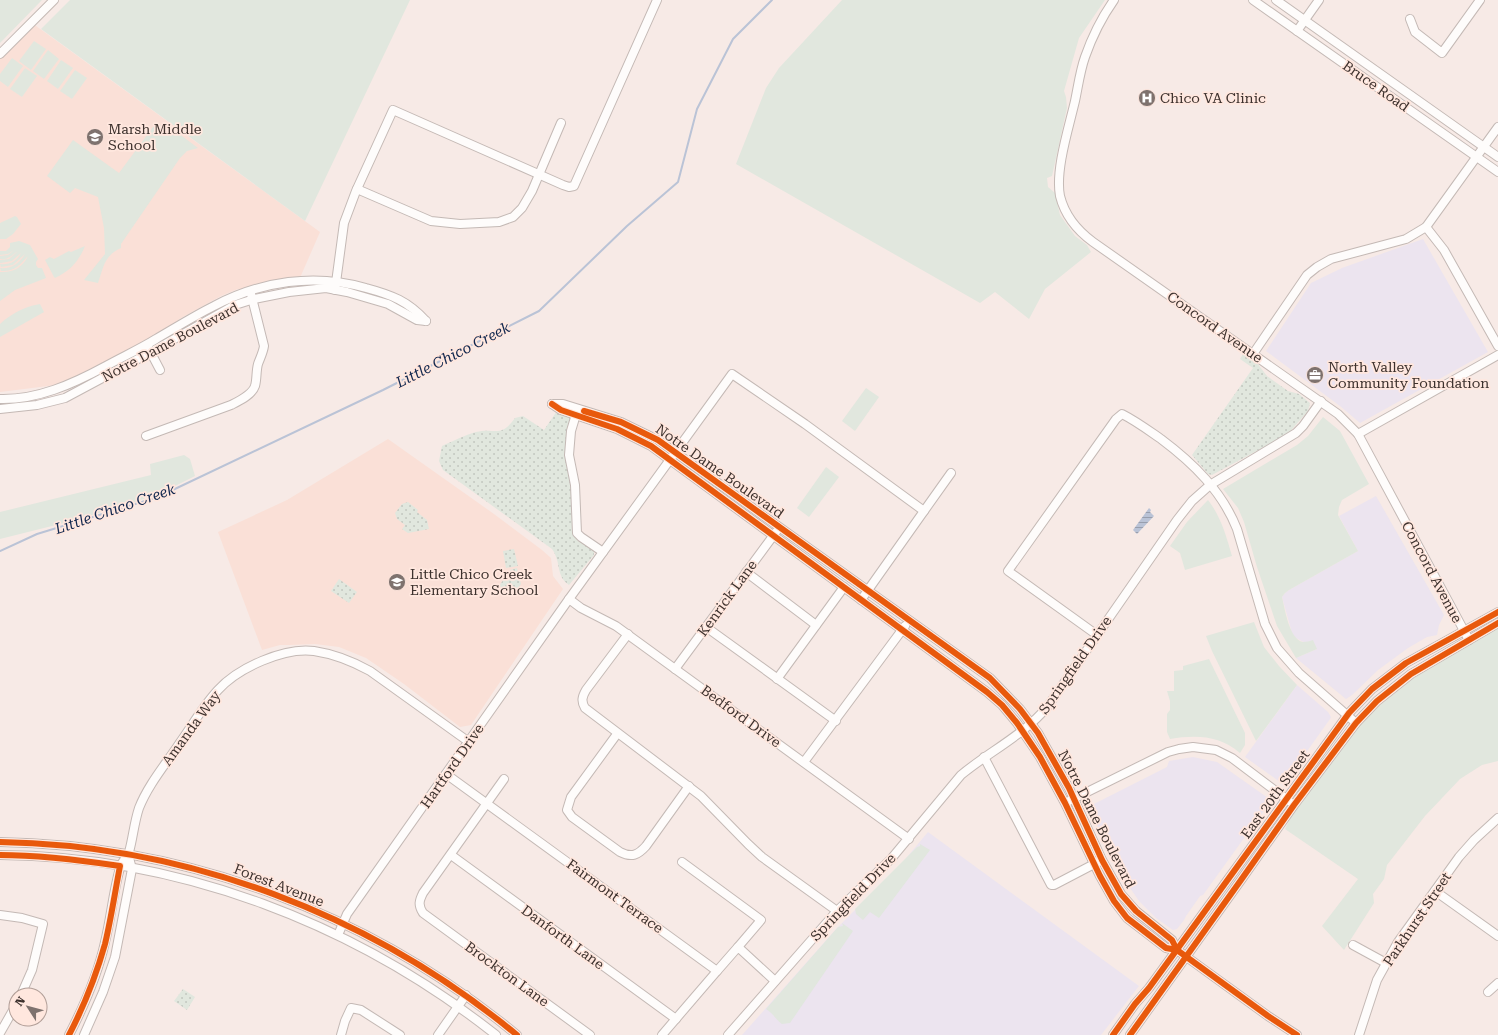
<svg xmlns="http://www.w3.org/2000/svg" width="1498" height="1035" font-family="'Roboto Serif',serif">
  <defs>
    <pattern id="park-dots" width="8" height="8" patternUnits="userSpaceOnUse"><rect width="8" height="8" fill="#e1e7de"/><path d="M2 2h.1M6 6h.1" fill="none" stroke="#c2c7bf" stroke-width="1.8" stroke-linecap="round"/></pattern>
    <pattern id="water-rules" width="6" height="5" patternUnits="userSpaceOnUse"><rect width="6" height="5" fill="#bac3d6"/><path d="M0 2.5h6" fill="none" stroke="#989fae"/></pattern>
  </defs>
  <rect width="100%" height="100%" fill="#f7eae6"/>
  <g fill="#ece4ef">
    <path d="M1423,239l65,113 -128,71 -20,-17 -74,-55 45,-68 31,-15z"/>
    <path d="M1376,496l68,119 -5,10 -2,10 -10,2 -19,11 -30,22 -26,25 -6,4 -50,-41 21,-9 -21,-11 -4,-5 -10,-36 3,-4 4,-3 69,-39 -19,-35z"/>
    <path d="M1297,685l31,27 3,5 -1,2 -42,59 -5,4h-3l-35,-25z"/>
    <path d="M1193,757l24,5 51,36 2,4 -67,93 -3,1 -14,20 -2,4 -7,9 -4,1 -17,-12 -17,-17 -13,-19 -38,-75 79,-40 2,-6z"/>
    <path d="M928,832l211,154 -38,49h-359l96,-108 64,-64z"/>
  </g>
  <g fill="#fae0d7">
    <path d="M32,23l288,209 -21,48 -48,11 -13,-2 -17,7 -40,22 -34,26 -49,22 -26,14 -16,5 -56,7v-338z"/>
    <path d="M388,439l106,75 48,36 9,8 2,18 10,13 -92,136 -11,2 -56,-43 -38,-26 -27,-11 -24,-3 -26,1h-9l-18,5 -44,-118 69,-32z"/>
  </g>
  <g fill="#e1e7de">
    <path d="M0,0h42l-42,43z"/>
    <path d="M70,0h340l-105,221 -264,-192z"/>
    <path d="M842,0h263l-26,38 -15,53 2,6 1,11 -15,68 -5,2 1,9 7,6 5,22 15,21 12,9 4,7 -46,37 -16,30 -34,-27 -15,11 -244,-139 30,-76 13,-20z"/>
    <path d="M34,41l12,8 -15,21 -12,-9z"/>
    <path d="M48,50l11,9 -15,20 -11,-8z"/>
    <path d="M12,58l11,8 -15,21 -8,-6v-7z"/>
    <path d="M61,60l12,8 -15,21 -11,-8z"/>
    <path d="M25,68l12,8 -15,21 -12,-8z"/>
    <path d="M75,70l12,8 -15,21 -12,-8z"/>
    <path d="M166,124l32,24 -11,3 -7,7 -59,86v4c-17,8 -17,18 -23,35l-14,-3 21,-26 -1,-26 -6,-31 -23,-9 -5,5 -23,-17 26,-36 46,33 34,-46z"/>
    <path d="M15,216l2,1 4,7 -8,10 -7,5h-6v-16z"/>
    <path d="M19,241l11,4 8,14 -2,3v3l2,3h4l4,10 -31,12 -15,11v-29c13,1 23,-5 28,-16 -9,9 -11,15 -27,15l-1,-3c11,1 19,-4 25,-14l-12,11 -12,2 -1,-3c10,1 17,-3 21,-11l-9,8 -11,2h-1v-3l9,-1 9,-8c-6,4 -9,9 -18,8v-3l8,-1 6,-5 -6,4 -8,1v-4h6l4,-4v-4z"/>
    <path d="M85,246c-6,15 -15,25 -30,32l-1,-1 -9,-17 5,-3 4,2 15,-8 2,1z"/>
    <path d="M40,304l4,8 -44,25v-13c12,-11 24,-17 40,-20z"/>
    <path d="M866,388l13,9 -24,34 -13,-10z"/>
    <path d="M1323,417l17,14 29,53 -27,16 -3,7 -1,8 20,36 -69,39 -4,3 -3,4c3,12 7,42 21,45 3,0 7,-1 10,-2l4,9 -21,9 -19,-32 -20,-59 -13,-45 -6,-14 -15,-19 74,-44 11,-9z"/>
    <path d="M184,455l6,4 5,17 -38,19 -81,25 -76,19v-27l151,-37 -1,-11z"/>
    <path d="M826,467l13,10 -30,40 -12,-9z"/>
    <path d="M1208,500c13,17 18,35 24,56l-47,14 -5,-17 -10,-7 17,-24z"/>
    <path d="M1254,622l10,25 15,19 18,19 -41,56 -44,-90 -6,-15z"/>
    <path d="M1498,628v133l-16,4 -22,14 -35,37 -38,49 -3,14 -11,15 1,9 -30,47 -22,-24 36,-47 -73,-50 7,-14 62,-84 21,-22 40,-32z"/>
    <path d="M1209,659l36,74v12l-5,8c-21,-18 -44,-18 -70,-14l-3,-7v-18l3,-4v-9l-3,-10h7v-20l9,-1v-4z"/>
    <path d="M920,844l10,6 -51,68 -9,-6 -7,8 -7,-6 -1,-5 62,-62 3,-1z"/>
    <path d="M842,923l11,8 -63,92 -8,1c-6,-4 -9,-11 -16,-15l72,-82 5,-1z"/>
  </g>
  <g fill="url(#park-dots)">
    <path d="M1243,354l14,9 10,13 21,15 11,3 11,9 -2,8 -20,23 -76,41 -4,-1 -16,-19 61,-87 -13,-9z"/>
    <path d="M557,411l13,6 1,2 -5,23v13l5,29 2,51 21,16v4l-25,30c-14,-10 -7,-22 -17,-36l-109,-79 -4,-9 3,-15c11,-5 23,-11 34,-14 19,-5 24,7 39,-14l8,-2 21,14z"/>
    <path d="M408,502l10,8 -1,2 10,8 2,9 -21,4 -6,-4 3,-4 -8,-6 -2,-6 7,-9z"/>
    <path d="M514,549l4,17 -12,2 -3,-17z"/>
    <path d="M517,568l4,16 -9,12 -13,-10 11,-16z"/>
    <path d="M339,579l18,13 -8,11 -18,-12z"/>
    <path d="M183,989l12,8 -8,13 -13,-9z"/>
  </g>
  <path fill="url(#water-rules)" d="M1149,508l2,2 -1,2 4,4 -17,18 -4,-4z"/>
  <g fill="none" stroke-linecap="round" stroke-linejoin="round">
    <path stroke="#bac3d6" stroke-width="2" d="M0,551l37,-17 121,-37 225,-107 156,-79 88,-85 51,-44 19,-73 36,-70 39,-39"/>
    <g stroke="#c4b9b5" stroke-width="10">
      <g id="minor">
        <path d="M1114,0c-12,17 -22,37 -29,57 -5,14 -7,30 -10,44 -6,26 -20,69 -15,95 5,20 18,35 33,46l245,172 20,20 111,206"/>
        <path d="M1253,0l245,172"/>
        <path d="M1276,0l222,157"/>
        <path d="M1410,19l5,13 27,21 38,-53"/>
        <path d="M1297,31l22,-31"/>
        <path d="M0,54l54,-54"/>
        <path d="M357,189l74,32 29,3 39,-2 14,-5 9,-9 10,-17 29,-68"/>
        <path d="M1426,227l18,23 54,96"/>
        <path d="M335,290l9,-67 12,-32 37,-81 170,75 6,2 5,-1 83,-186"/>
        <path d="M149,349l11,21"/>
        <path d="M1253,354l54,-79 10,-8 14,-8 75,-20 20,-12 72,-100"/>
        <path d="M0,399c37,1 73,-15 106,-33 16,-9 34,-17 50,-27 19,-11 38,-23 58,-33 47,-25 101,-33 152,-18 26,7 42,13 60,33"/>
        <path d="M552,404l9,6 56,19 34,17 336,246 15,13 15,18 23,34 25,46 35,73 14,25 13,17 39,30 11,2 91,66 29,19"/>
        <path d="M552,404h11l58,18 37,18 332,238 30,31 18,24 31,55 33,72 19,34 15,17 36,29 5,10"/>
        <path d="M0,409l37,-4 28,-7 86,-46 84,-47 19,-6 35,-7 37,-4 21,4 41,12 29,16 9,1"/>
        <path d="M577,411l-6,20 -2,24 6,30 2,48 4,4 22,15"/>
        <path d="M1358,434l140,-79"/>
        <path d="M146,436l85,-31c8,-4 21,-10 24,-19 2,-7 1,-15 3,-22 2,-6 5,-11 6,-18l-13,-52"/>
        <path d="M924,511l27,-38"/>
        <path d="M746,572l70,53"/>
        <path d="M569,599l12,9 35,18 293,213"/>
        <path d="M706,627l130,94"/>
        <path d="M628,634l-42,56c-4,7 -5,11 -1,18l116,88 47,48 14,13 75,54"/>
        <path d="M1097,635l-89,-64 108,-152 6,-5c14,7 26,16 39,25 32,24 61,52 76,90l28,95 12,24 22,25 57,50"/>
        <path d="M675,669l101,-137"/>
        <path d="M777,679l67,-92"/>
        <path d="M617,734l-46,63 -4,13 5,7 48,35c12,6 18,3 26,-6l43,-60"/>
        <path d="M984,757l67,128h3l44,-23"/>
        <path d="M804,762l101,-136"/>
        <path d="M446,774l271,197 21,-24 37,34"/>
        <path d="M504,779l-81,114c-4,8 -5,12 0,20l167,122"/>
        <path d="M1069,801l99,-49 11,-3 14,-2 23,3 16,8 57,43"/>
        <path d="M0,842c189,3 372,73 517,193"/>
        <path d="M0,855c180,1 356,69 496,180"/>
        <path d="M451,855l225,164"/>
        <path d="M682,862l79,58 -23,27"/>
        <path d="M1435,891l63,45"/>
        <path d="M0,915l22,3 21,6 -11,46 -11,25"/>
        <path d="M338,935l9,-21 222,-315 163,-225 73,50 119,87 -63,89"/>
        <path d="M1353,945l33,18"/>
        <path d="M1488,992l10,-9"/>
        <path d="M0,1033l16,-28"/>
        <path d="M69,1035c15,-29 29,-61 36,-93 6,-24 8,-50 15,-74 1,-6 7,-10 9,-16 4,-14 5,-29 10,-44 9,-23 26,-43 40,-64 13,-18 24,-38 39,-54 20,-22 66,-43 96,-39 20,3 38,10 56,20l99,71"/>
        <path d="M84,1035l19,-43 12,-35 17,-88 -4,-15"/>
        <path d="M341,1035l4,-14 6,-13 10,2 39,25"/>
        <path d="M438,1035l28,-40"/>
        <path d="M662,1035l55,-64"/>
        <path d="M728,1035l109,-124 54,-52 70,-84c29,-24 63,-40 87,-69l129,-186 15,-19 18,-16 86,-52 7,-7 18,-25"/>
        <path d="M1113,1035l22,-31 14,-16 200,-275 23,-24 34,-26 92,-51"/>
        <path d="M1130,1035l111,-155 53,-75 62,-82 21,-22 34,-27 87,-51"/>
        <path d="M1359,1035l18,-55 21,-38 61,-85 15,-17 24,-22"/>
      </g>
    </g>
    <use href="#minor" stroke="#fefcfb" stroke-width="8"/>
    <g stroke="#ffe7de" stroke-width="8">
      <g id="cycleway">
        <path d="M552,404l9,6 56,19 34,17 336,246 15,13 15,18 23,34 25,46 35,73 14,25 13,17 39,30 11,2 91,66 29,19"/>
        <path d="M584,411l37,11 37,18 332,238 30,31 18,24 31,55 33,72 19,34 15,17 36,29 5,10"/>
        <path d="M0,842c189,3 372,73 517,193"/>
        <path d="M0,855c40,0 80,5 120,11 -5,26 -9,53 -15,78 -9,32 -21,62 -36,91"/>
        <path d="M1113,1035l22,-31 14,-16 200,-275 23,-24 34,-26 92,-51"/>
        <path d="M1130,1035l111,-155 53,-75 62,-82 21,-22 34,-27 87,-51"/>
      </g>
    </g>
    <use href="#cycleway" stroke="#e8590c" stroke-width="6"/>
  </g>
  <defs>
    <g id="hospital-disc" transform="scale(0.9)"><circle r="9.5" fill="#7e726e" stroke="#ffe7de"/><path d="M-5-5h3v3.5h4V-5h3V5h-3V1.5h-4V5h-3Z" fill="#fff"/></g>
    <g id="school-disc" transform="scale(0.9)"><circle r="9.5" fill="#7e726e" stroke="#ffe7de"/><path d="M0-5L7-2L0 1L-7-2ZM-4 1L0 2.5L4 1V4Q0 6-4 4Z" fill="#fff"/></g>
    <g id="office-disc" transform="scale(0.9)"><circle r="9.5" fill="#7e726e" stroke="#ffe7de"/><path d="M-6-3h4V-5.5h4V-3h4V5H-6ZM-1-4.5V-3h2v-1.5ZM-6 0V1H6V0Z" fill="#fff"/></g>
  </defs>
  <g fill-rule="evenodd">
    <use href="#hospital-disc" x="1147" y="98"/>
    <use href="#school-disc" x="95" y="137"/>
    <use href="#office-disc" x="1315" y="375"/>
    <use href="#school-disc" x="397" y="582"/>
  </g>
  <g text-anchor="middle" stroke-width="3.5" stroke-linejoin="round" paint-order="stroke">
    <g font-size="14" fill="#3d312d" stroke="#ffe7de">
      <text transform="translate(1376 86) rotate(35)" y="5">Bruce Road</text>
      <text transform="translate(1215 327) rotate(35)" y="5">Concord Avenue</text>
      <text transform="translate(170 342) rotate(-28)" y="5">Notre Dame Boulevard</text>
      <text transform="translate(720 471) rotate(35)" y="5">Notre Dame Boulevard</text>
      <text transform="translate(1432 572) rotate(62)" y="5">Concord Avenue</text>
      <text transform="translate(727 598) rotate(-54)" y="5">Kenrick Lane</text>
      <text transform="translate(1075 665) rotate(-55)" y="5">Springfield Drive</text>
      <text transform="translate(741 716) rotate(36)" y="5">Bedford Drive</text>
      <text transform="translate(191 728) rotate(-54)" y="5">Amanda Way</text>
      <text transform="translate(452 766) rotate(-55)" y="5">Hartford Drive</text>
      <text transform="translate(1275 794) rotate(-54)" y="5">East 20th Street</text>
      <text transform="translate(1097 819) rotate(63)" y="5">Notre Dame Boulevard</text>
      <text transform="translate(279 885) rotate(21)" y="5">Forest Avenue</text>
      <text transform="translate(615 896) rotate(36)" y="5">Fairmont Terrace</text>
      <text transform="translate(853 897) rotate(-46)" y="5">Springfield Drive</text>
      <text transform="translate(1417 919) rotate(-56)" y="5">Parkhurst Street</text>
      <text transform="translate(563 937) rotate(36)" y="5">Danforth Lane</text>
      <text transform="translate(507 974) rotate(36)" y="5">Brockton Lane</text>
    </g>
    <g font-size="14" fill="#3d312d" stroke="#ffe7de" text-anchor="start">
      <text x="1160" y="103">Chico VA Clinic</text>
      <text x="108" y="134">Marsh Middle<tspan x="108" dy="16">School</tspan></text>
      <text x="1328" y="372">North Valley<tspan x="1328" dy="16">Community Foundation</tspan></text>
      <text x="410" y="579">Little Chico Creek<tspan x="410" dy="16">Elementary School</tspan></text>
    </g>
    <g font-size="15" font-style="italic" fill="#12284f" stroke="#ffe7de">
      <text transform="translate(453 355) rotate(-27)" y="5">Little Chico Creek</text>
      <text transform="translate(115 509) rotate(-19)" y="5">Little Chico Creek</text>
    </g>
  </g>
  <g transform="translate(28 1007) rotate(306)"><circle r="19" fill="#ffe7de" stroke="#b19e97"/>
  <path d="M0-3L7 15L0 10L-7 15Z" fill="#7e726e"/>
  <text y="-6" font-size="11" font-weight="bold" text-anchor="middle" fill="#3d312d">N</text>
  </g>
</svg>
